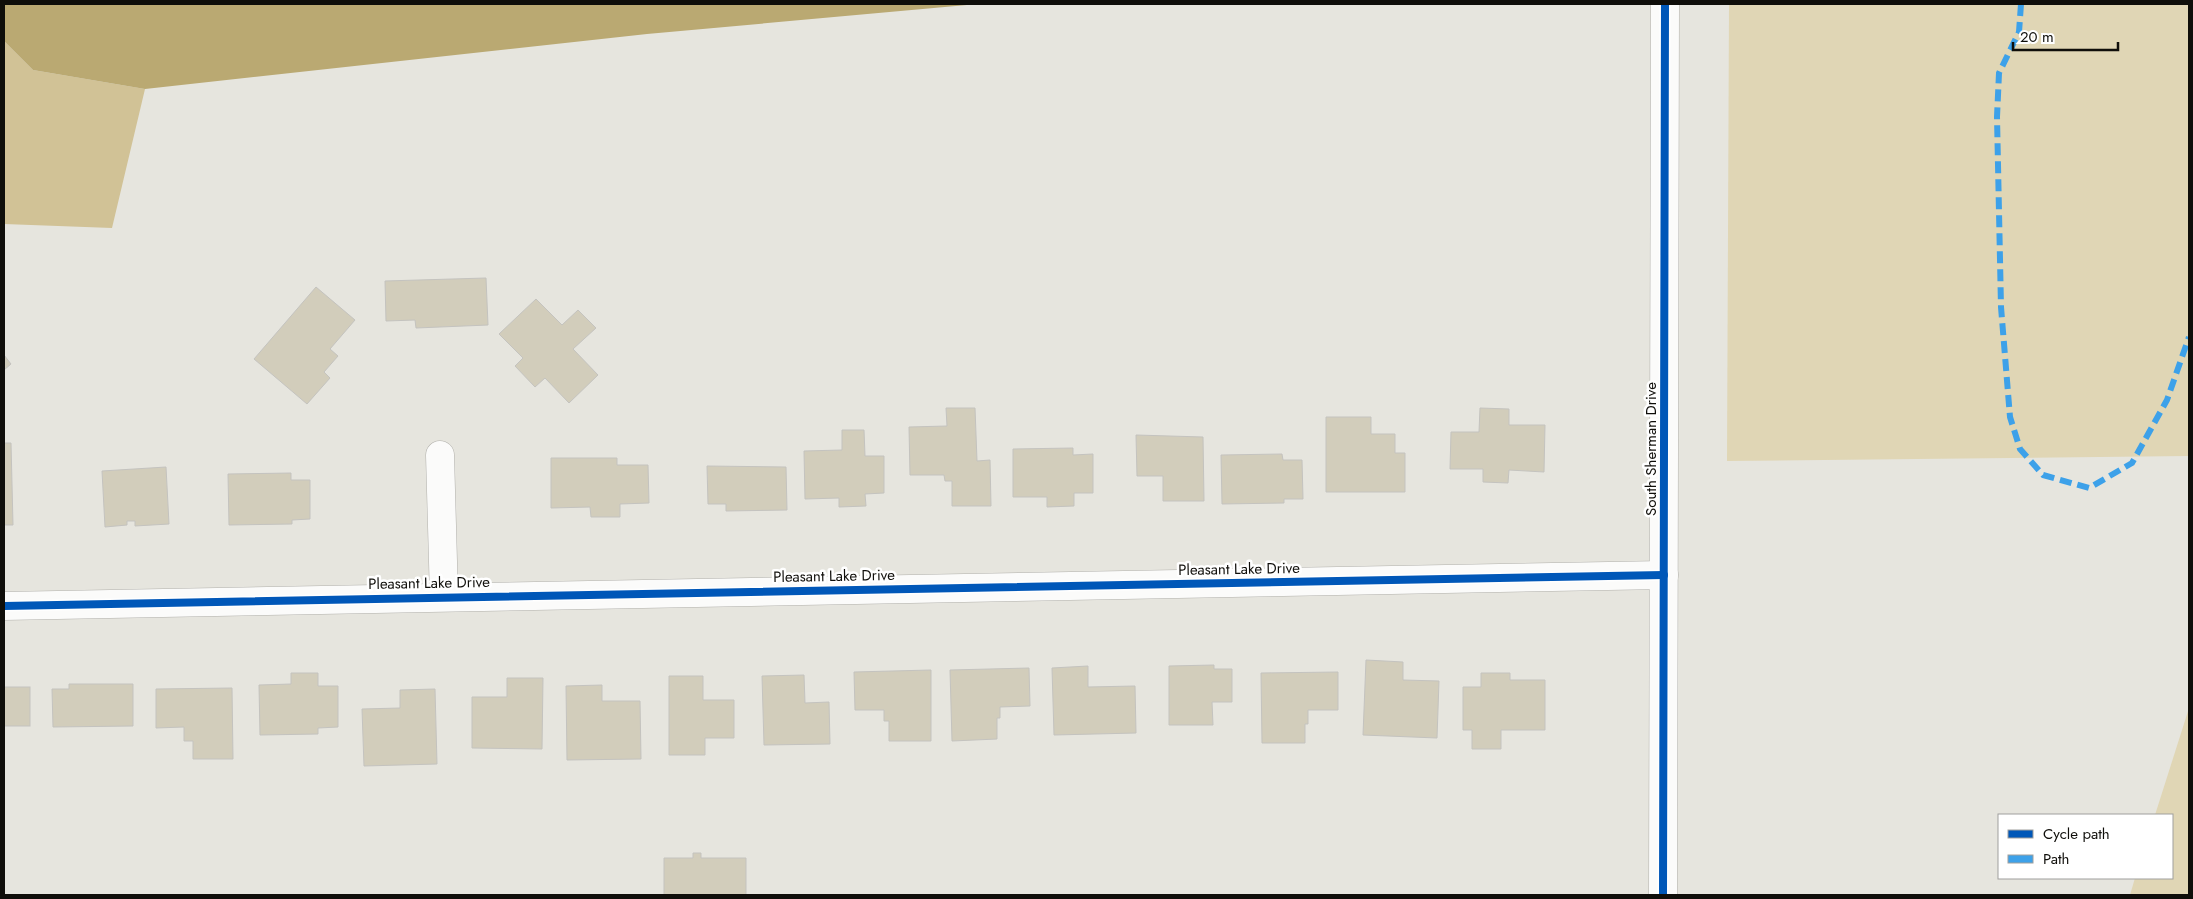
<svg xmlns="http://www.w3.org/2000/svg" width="2193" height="899" font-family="Jost,sans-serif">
  <rect width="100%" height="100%" fill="#e6e5de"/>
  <g fill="#e0d6b5">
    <path d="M1729,4h460v452l-462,5z"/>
    <path d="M2189,708v187h-59l5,-17h37v-63h-17z"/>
  </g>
  <path fill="#d1c296" d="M4,41l29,29 112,19 -33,139 -108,-4z"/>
  <path fill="#baa972" d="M4,4h974l-331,30 -502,55 -112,-19 -29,-29z"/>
  <g fill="#d2cdbb" stroke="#c4c3bf">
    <path d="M486,278l2,47 -72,3 -1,-8 -29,1 -1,-40z"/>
    <path d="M316,287l39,33 -25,29 8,7 -14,16 6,6 -23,26 -53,-45z"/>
    <path d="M536,299l26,26 16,-15 18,18 -23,21 25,26 -29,28 -24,-25 -10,9 -20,-21 8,-8 -24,-24z"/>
    <path d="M4,355l7,9 -7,6z"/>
    <path d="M946,408h29l2,53 13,-1 1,46h-39v-25h-7l-1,-6h-34l-1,-48 38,-1z"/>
    <path d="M1480,408l29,1v16h36l-1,47 -35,-2 -1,13 -25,-1v-13h-33l1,-37h28z"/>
    <path d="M1326,417h45v17h24v19h10v39h-79z"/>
    <path d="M842,430h22l1,26h19v37l-19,1 1,12 -27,1v-9l-34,1 -1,-48 38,-1z"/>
    <path d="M1136,435l67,2 1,64h-41v-25h-26z"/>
    <path d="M4,443h7l2,82h-9z"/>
    <path d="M1073,448v7l20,-1v39h-19v13l-27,1v-10h-34v-48z"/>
    <path d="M1282,454l1,6h19l1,39h-19v4l-62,1 -1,-49z"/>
    <path d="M551,458h66v7h31l1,38 -29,1v13h-29l-1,-10 -39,1z"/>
    <path d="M707,466l79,1 1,43 -61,1v-7h-18z"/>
    <path d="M166,467l3,57 -34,2v-5h-8v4l-22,2 -3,-56z"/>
    <path d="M291,473v7h19v39l-18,1v4l-63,1 -1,-51z"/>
    <path d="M1366,660l37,2v18l36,1 -2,57 -74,-3z"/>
    <path d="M1214,665v4h18v33h-20l1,23h-44v-59z"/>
    <path d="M1088,666v21l47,-1 1,47 -82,2 -2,-67z"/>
    <path d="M1029,668l1,38 -30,1v11h-3v21l-45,2 -2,-71z"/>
    <path d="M931,670v71h-42v-20h-5v-11h-29l-1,-38z"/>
    <path d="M1338,672v38h-30v14h-3v19h-43l-1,-70z"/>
    <path d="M291,673h27v13h20v41l-20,1v6l-58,1 -1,-50 32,-1z"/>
    <path d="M1481,673h29v7h35v50h-44v19h-29v-19h-9v-43h18z"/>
    <path d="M804,675l1,28 24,-1 1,42 -66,1 -2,-69z"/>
    <path d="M669,676h34v24h31v38h-29v17h-36z"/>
    <path d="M507,678h36l-1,71 -70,-1v-51h35z"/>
    <path d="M69,684h64v42l-80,1 -1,-38h17z"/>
    <path d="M602,685v16h38l1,58 -74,1 -1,-74z"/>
    <rect x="4" y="687" width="26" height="39"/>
    <path d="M232,688l1,71h-40v-18h-9v-14l-28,1v-39z"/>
    <path d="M435,689l2,75 -73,2 -2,-57 38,-1v-18z"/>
    <path d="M693,853h8v5h45v37h-82v-37h29z"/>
  </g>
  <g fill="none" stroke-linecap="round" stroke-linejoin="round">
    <g stroke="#b1b0ab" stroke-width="29">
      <g id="minor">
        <path d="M440,455l4,142"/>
        <path d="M4,606l1660,-31"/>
        <path d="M1663,895l2,-891"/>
      </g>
    </g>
    <use href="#minor" stroke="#fbfbfa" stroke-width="28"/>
    <path stroke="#3da1e9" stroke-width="6" stroke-dasharray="12 6" stroke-linecap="butt" d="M2021,4l-2,28 -20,41 -2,44 4,190 9,110 10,32 23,26 46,13 43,-25 35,-63 22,-63"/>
    <g stroke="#fff" stroke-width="11">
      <g id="cycleway">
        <path d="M4,606l1660,-31"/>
        <path d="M1663,895l2,-891"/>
      </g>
    </g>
    <use href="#cycleway" stroke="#0057b8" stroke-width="8"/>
  </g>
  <g text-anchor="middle" stroke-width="5" stroke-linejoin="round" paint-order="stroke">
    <g font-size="15" fill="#0f0e0a" stroke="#fff">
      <text transform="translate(1651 449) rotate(-90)" y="5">South Sherman Drive</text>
      <text transform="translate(1239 569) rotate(-1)" y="5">Pleasant Lake Drive</text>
      <text transform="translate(834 576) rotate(-1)" y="5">Pleasant Lake Drive</text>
      <text transform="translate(429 583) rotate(-1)" y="5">Pleasant Lake Drive</text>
    </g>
  </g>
  <rect width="2193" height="899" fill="none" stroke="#0f0e0a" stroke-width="10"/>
  <rect x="1998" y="814" width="175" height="65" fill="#ffffff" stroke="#9f9f9d"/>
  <rect x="2008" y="830" width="25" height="8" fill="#0057b8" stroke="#9f9f9d"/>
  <text x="2043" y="839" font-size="15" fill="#0f0e0a">Cycle path</text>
  <rect x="2008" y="855" width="25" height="8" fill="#3da1e9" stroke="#9f9f9d"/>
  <text x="2043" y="864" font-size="15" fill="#0f0e0a">Path</text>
  <path d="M2013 42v8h105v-8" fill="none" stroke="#0f0e0a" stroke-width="2.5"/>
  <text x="2020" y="42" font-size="15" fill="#0f0e0a" stroke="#ffffff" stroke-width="4" paint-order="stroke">20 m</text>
</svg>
